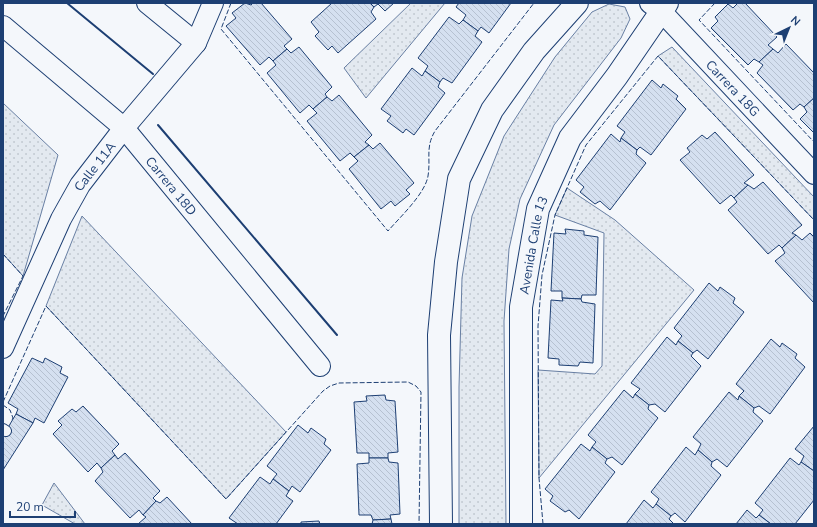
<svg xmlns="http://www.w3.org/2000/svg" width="817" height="527" font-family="'Nunito Sans',sans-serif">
  <defs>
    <pattern id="grass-dots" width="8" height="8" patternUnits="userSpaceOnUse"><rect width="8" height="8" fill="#e3e9f0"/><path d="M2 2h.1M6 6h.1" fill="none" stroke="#c2c9d1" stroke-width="1.8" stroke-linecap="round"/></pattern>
    <pattern id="building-back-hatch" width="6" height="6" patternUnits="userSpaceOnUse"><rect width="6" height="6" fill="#d5e0f0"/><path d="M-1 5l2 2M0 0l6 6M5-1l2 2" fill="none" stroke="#b6c1d1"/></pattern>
  </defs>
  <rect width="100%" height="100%" fill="#f4f7fb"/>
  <g fill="url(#grass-dots)" stroke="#687fa3">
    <path d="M411,3h34l-79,95 -22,-30z"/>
    <path d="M609,4l16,3 5,12 -9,19 -67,87 -34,74 -11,50 -5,72 2,203h-47v-137l3,-109 10,-62 32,-80 51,-79 37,-45z"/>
    <path d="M672,47l142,150v23l-156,-164z"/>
    <path d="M3,103l55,52 -35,121 -20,-22z"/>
    <path d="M567,188l48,32 79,70 -155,188 -1,-108 57,4 7,-8 2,-133 -49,-18z"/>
    <path d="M82,216l204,216 -60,67 -180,-193z"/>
    <path d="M54,483l31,41h-10l-33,-19z"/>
  </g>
  <g fill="url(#building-back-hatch)" stroke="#1d3f73">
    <path d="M245,3l6,2 2,-2h8l31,36 -8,7 3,3 -14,12 -4,-4 -9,8 -34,-39 10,-8 -4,-5z"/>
    <path d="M332,3h38l4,4 -3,5 5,7 -38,34 -6,-7 -4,4 -13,-14 4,-4 -8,-10z"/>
    <path d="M370,3h24l-9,8 -7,-7 -4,3z"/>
    <path d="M459,3h52l-22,30 -8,-6 -3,4 -15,-11 3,-5 -10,-8z"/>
    <path d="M738,3h7l32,34 -9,8 5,4 -14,13 -5,-3 -6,6 -37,-37 7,-7 -3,-4 13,-13 5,4z"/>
    <path d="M449,17l10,7 4,-4 15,11 -3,5 7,6 -30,41 -9,-5 -3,4 -15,-11 3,-5 -10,-8z"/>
    <path d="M786,44l28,29v25l-10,9 -4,-3 -7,6 -36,-37 6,-8 -4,-3 14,-13 5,4z"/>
    <path d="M299,47l33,40 -7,7 2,3 -14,12 -4,-4 -9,8 -33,-40 9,-8 -3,-4 14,-12 4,4z"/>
    <path d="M412,68l10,8 3,-5 15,11 -2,5 7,6 -31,42 -8,-6 -3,4 -16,-12 4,-5 -10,-7z"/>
    <path d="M652,80l9,8 2,-4 15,12 -2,3 10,10 -35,46 -11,-8 -3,3 -16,-12 4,-6 -8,-6z"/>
    <path d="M339,95l33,40 -7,7 4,3 -15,12 -4,-4 -10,8 -33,-40 10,-8 -4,-4 14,-12 5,4z"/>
    <path d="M814,98v35l-14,-14 7,-7 -3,-5z"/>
    <path d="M715,132l39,43 -10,8 4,2 -14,13 -3,-3 -11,9 -40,-44 10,-8 -3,-4 15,-13 5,4z"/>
    <path d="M611,134l9,8 1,-4 16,12 -1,4 10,9 -36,47 -10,-9 -5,3 -15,-12 4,-5 -8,-7z"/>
    <path d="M380,143l34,40 -8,7 4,4 -15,12 -4,-5 -10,8 -32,-40 9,-8 -4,-4 15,-12 4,4z"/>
    <path d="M763,182l39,43 -10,8 4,2 -14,13 -3,-3 -11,9 -40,-44 9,-8 -3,-4 14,-13 6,4z"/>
    <path d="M565,229l19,2v4l14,2 -2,58h-14l-1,4 -19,-1v-7h-11l3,-58 12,1z"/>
    <path d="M810,233l4,4v66l-39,-42 10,-8 -3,-5 14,-13 6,5z"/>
    <path d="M709,283l9,8 2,-4 15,11 -2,5 11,9 -36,47 -11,-9 -4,3 -15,-12 4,-5 -8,-8z"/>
    <path d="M562,298l19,1 1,3 13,2 -2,59 -13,-1 -2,4 -19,-1v-6l-11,-1 3,-58 12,1z"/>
    <path d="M667,337l9,8 2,-4 15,12 -2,3 10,10 -36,46 -10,-8 -6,1 -14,-11 5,-5 -9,-6z"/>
    <path d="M771,339l9,8 2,-4 15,11 -2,4 10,9 -35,47 -11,-8 -5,2 -15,-12 5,-5 -8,-7z"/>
    <path d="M32,358l11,5 2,-5 17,9 -2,6 8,4 -24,46 -9,-5 -2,5 -17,-9 2,-5 -10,-6z"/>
    <path d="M624,390l9,8 2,-4 14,11 -1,4 10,9 -36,47 -10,-8 -5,2 -15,-12 4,-5 -8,-7z"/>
    <path d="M729,392l9,8 1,-4 15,12 -1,4 10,9 -36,46 -10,-8 -5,3 -14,-12 3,-6 -8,-7z"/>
    <path d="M385,395l1,5 9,1 3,51 -10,1v5h-19v-5h-12l-3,-51 13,-1 -1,-5z"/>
    <path d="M83,406l36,38 -7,7 3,4 -14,13 -4,-5 -9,9 -35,-38 9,-9 -4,-4 14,-12 4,3z"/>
    <path d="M16,414l17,9 -30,47v-34z"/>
    <path d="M298,425l10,8 3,-5 15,11 -2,5 7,6 -31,42 -8,-6 -3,5 -16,-12 4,-5 -10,-8z"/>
    <path d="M814,426v45l-13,-9 3,-6 -9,-7z"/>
    <path d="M581,444l9,7 2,-4 15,12 -2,4 10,9 -36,47 -10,-9 -4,2 -15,-11 3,-5 -8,-7z"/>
    <path d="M686,447l9,8 3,-5 14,12 -1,4 10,9 -36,47 -10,-9 -4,3 -15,-12 3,-5 -8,-7z"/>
    <path d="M125,453l35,38 -7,7 3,3 -13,14 -4,-5 -9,8 -35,-37 8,-9 -2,-4 14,-13 3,4z"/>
    <path d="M369,458h19l1,4 9,1 2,51 -10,1 1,4 -18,1 -2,-5h-12l-2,-51 12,-1z"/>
    <path d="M790,458l9,7 2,-3 13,9v29l-19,24h-24l-12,-9 4,-5 -8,-7z"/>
    <path d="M260,477l10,7 3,-5 16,12 -3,5 7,5 -17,23h-38l-9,-6z"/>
    <path d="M167,497l25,27h-54l8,-7 -3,-2 13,-14 4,2z"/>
    <path d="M644,500l9,8 3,-4 15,12 -2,3 5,5h-48z"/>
    <path d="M747,510l9,8 3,-3 12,9h-35z"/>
    <path d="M391,519l1,5h-20l1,-4z"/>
    <path d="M319,521l1,3h-19v-2z"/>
  </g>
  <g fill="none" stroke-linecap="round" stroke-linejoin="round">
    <g stroke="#1d3f73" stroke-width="12">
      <path id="lane" d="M3,429l3,2"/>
    </g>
    <g stroke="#1d3f73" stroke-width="22">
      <g id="street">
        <path d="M147,3l49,40"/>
        <path id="s1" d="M650,3l11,8 153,163"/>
        <path id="s2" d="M3,26l121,102 196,238"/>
        <path id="s3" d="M3,348l58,-129 19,-34 44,-57 72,-85 17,-40"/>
      </g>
    </g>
    <g stroke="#1d3f73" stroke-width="24">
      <g id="secondary">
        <path d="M441,524l-2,-189 7,-73 13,-83 33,-69 42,-59 43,-48"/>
        <path id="s4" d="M521,524v-217l17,-98 32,-71 47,-62 50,-73"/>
      </g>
    </g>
    <use href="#lane" stroke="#f4f7fb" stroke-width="10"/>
    <use href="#street" stroke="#f4f7fb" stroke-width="20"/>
    <use href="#secondary" stroke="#f4f7fb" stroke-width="22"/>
    <g stroke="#1d3f73" stroke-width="1" stroke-dasharray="5 2" stroke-linecap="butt">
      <path d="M231,3l-10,26 167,202c12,-14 37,-37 40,-55 3,-18 -3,-28 7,-45l99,-128"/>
      <path d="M715,3l-16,17 115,122"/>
      <path d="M3,254l20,22 -20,40"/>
      <path d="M3,402l43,-96 180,193 97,-108 7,-5 9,-3 69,-1 8,4 5,6 -2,132"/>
      <path d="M3,405l7,5 3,8 -1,2"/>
      <path d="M543,524l-4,-46 -1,-152 4,-51 13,-60 31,-70 72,-89 156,164"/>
    </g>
    <g stroke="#1d3f73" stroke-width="2">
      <path d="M67,3l86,71"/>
      <path d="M158,125l179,210"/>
    </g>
  </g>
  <g text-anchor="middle" stroke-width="3" stroke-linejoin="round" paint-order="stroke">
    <g font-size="13" fill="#1d3f73" stroke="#f4f7fb">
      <text dy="5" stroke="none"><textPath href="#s1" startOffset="119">Carrera 18G</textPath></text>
      <text dy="5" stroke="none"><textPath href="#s3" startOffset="204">Calle 11A</textPath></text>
      <text dy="5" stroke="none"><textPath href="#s2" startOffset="233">Carrera 18D</textPath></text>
      <text dy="5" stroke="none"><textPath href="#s4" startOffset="280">Avenida Calle 13</textPath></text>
    </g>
  </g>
  <rect width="817" height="527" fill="none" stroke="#1d3f73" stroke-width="8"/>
  <g transform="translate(789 28) rotate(43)" stroke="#f4f7fb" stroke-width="3" paint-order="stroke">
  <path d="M0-3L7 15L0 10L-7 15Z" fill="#1d3f73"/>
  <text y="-6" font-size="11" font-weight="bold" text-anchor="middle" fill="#1d3f73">N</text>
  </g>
  <path d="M10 511v6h65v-6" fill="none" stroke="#1d3f73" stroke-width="2"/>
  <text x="16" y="511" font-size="12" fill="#1d3f73" stroke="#f4f7fb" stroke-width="3" paint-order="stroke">20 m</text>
</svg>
